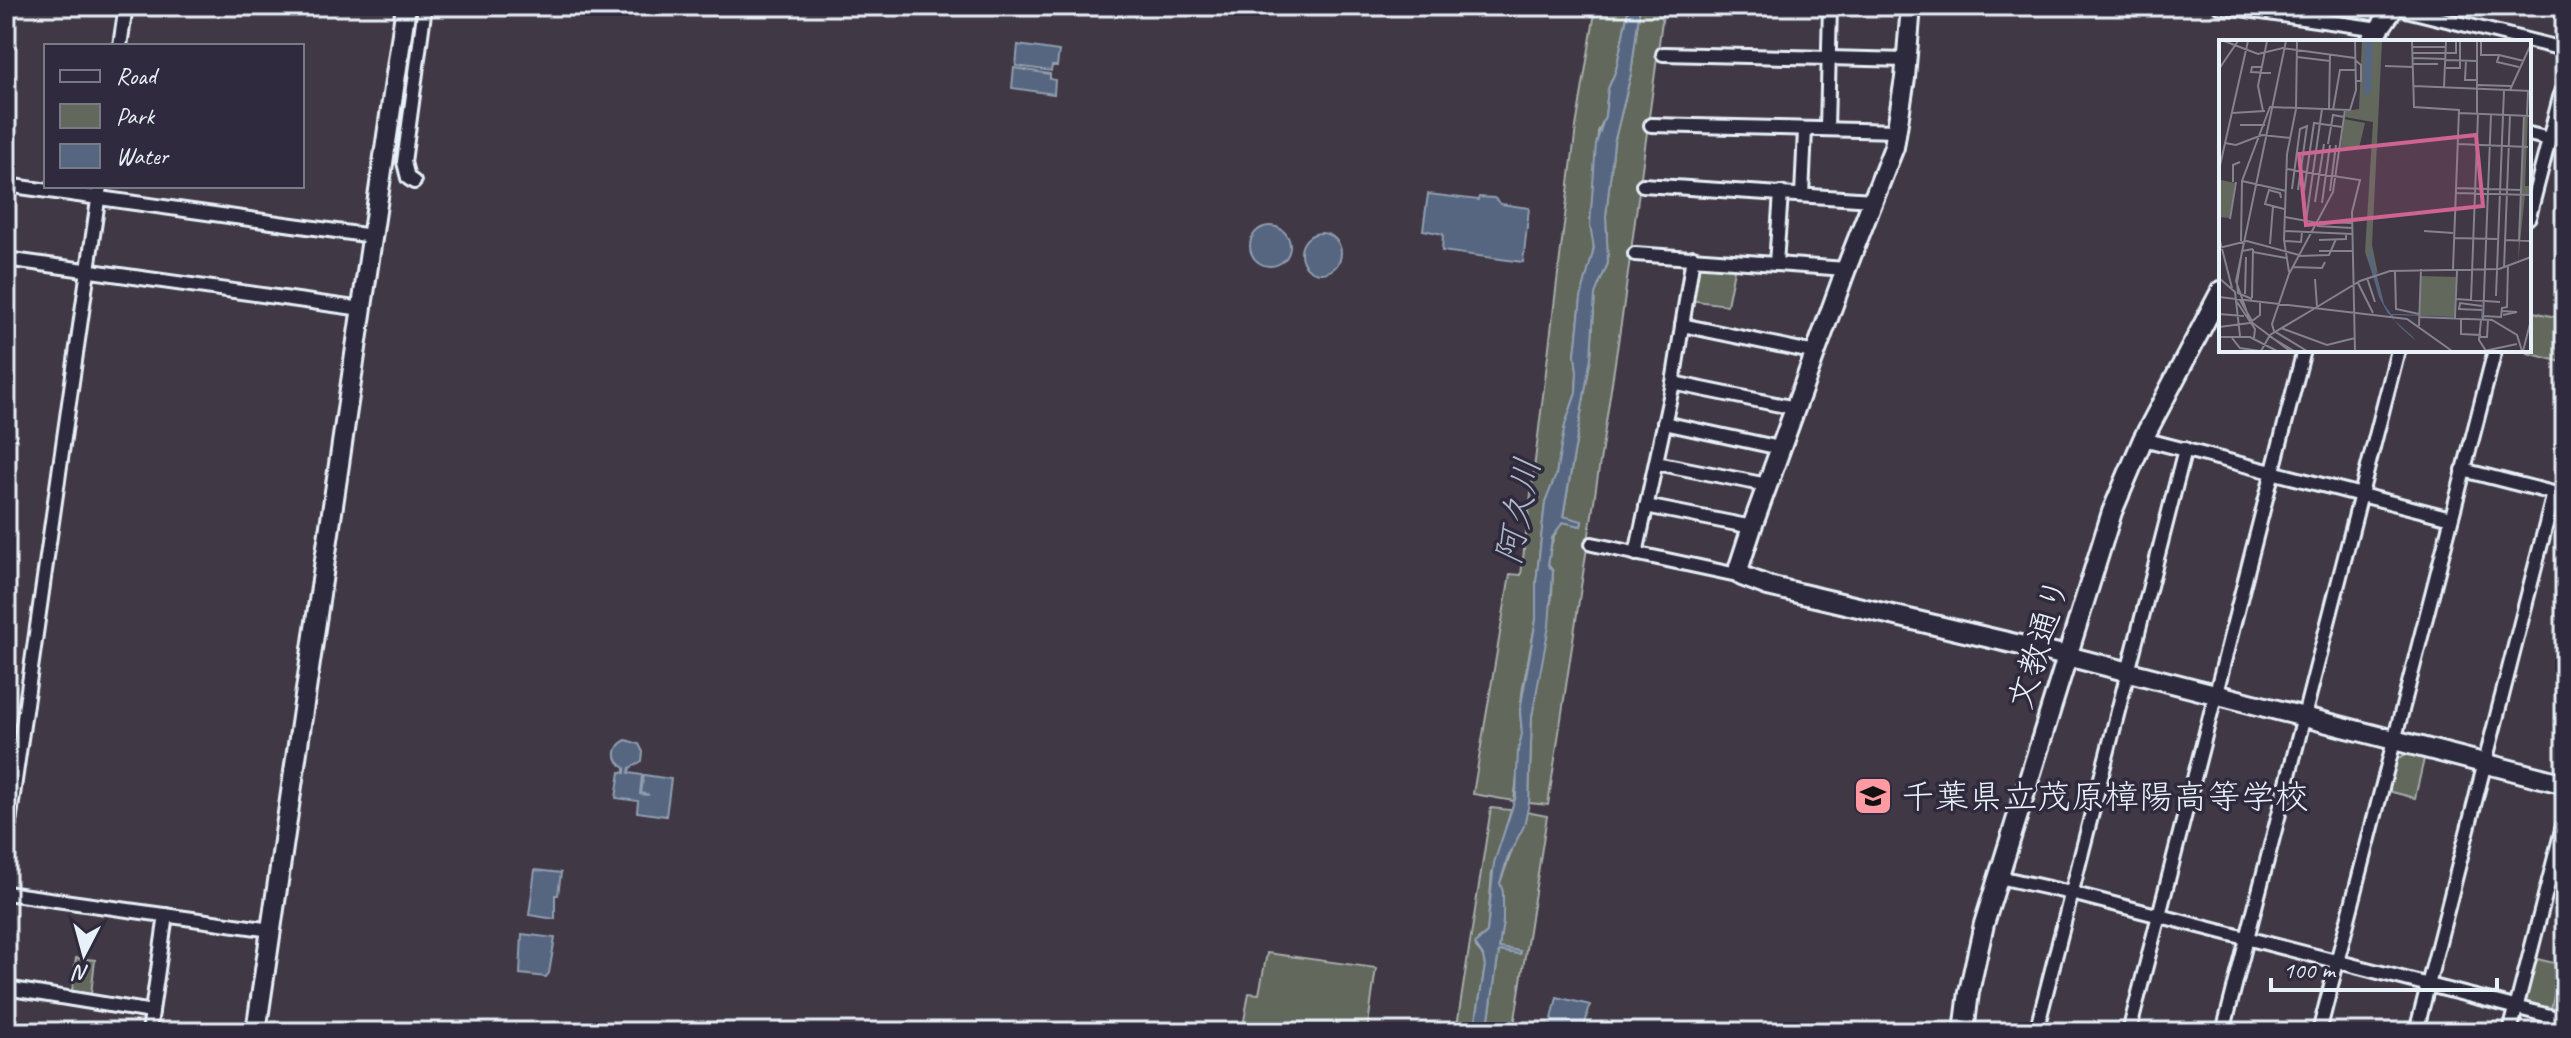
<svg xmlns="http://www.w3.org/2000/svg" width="2571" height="1038" font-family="Caveat,'Klee One',sans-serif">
  <rect width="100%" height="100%" fill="#413845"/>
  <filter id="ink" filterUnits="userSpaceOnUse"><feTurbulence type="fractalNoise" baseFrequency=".0125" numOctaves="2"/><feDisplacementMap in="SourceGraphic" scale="16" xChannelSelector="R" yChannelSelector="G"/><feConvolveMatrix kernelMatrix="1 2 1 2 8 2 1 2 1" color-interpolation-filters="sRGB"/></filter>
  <g filter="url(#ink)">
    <g fill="#62685b" stroke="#a5acaa" stroke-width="2">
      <path d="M1596,6h33l-13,64 -8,19 -3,28 -7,15 -8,93 4,16 -1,15 -12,42 -6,57 2,16 -1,22 -11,32 -9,50 -11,28 -9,80v37l-13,67 -3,24 2,23 -8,67 -41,-7 37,-220 11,1 55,-448z"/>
      <path d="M1640,6h24l-41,304 -75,495 -19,-2 3,-87 20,-120 1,-25 -5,-6c2,-16 4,-31 15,-43l18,4 1,-4 -19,-5 28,-160 4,-64 13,-30 -2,-47 8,-73 17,-69z"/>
      <path d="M1697,255l39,5 -9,45 -39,-5z"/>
      <path d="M2529,311l36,8v44l-37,-10 4,-19 -3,-2z"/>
      <path d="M2406,754l18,5 -9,39 -27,-7 7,-31z"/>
      <path d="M1491,808l20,2 -19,63 -5,60 -9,7 -2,8 7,8 2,10 -11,66h-18z"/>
      <path d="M1526,812l21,4 -34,216h-26l12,-81 20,3 1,-3 -21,-3c3,-20 7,-45 1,-65z"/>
      <path d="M1267,953l109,15 -9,64h-125l7,-39 10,1z"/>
      <path d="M76,958l19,2 -4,34 -19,-3z"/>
      <path d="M2533,958l29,7 -12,47 -24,-6 -4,-6z"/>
    </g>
    <g fill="#566680" stroke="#909eb0" stroke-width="2">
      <path d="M1629,6h11l-9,68 -17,69 -8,73 2,47 -13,31 -4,63 -28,159 19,5 -1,5 -18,-4 -11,16 -4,27 5,6 -4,55 -17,90 -3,87 -5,23 -16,31 -8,26 3,9v29l-4,27 21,3v3l-21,-3 -12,81h-13l11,-66 -2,-10 -8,-12 12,-11 7,-70 22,-67 2,-46 4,-16 -2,-23 16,-91v-37l9,-80 11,-28 9,-50 11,-32 1,-21 -2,-17 6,-57 13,-50 -4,-23 6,-81 9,-28 3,-27 8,-19z"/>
      <path d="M1018,45l41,6 -2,15h-5l-1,5 -35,-5z"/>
      <path d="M1014,68l36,6v5l5,1 -1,14 -42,-6z"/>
      <path d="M1428,194l50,6 1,-3 15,1 7,6 28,4 -6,54 -81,-11 1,-17 -20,-4z"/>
      <circle cx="1270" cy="246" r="20"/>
      <circle cx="1321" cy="253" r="20"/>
      <path d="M626,740l13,4 4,8 -1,9 -12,7 -1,5 13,2 -2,19 9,1 -8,-2 3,-18 27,4 -5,37 -29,-4 1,-11 -22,-3 4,-26 5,1v-5c-12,-7 -13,-21 1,-28z"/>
      <path d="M535,870l26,3 -3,22h-3v24l-26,-4z"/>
      <path d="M522,934l33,4 -6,35 -3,4 -26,-3z"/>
      <path d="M1557,997l33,8 -7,27h-34z"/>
    </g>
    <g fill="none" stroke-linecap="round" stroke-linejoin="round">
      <g stroke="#e8f1f8" stroke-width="18">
        <g id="street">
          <path d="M2219,6l160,23"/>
          <path d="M2394,7l169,42 2,5"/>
          <path d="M120,46l6,-40"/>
          <path d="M1663,54l244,6"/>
          <path d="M1651,125l247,6"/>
          <path d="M1827,129l3,-123"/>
          <path d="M2529,134l20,5"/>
          <path d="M414,182l-6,-4 -4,-16 21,-156"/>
          <path d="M6,185l366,51"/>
          <path d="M1643,185l230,15"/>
          <path d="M1802,195l3,-65"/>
          <path d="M2529,217l36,-139"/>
          <path d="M1635,254l211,15"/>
          <path d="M6,259l356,50"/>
          <path d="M1776,263l5,-70"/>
          <path d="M1682,325l134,28"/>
          <path d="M1673,383l122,25"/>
          <path d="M1664,423l116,25"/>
          <path d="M2143,439l308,79"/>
          <path d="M1656,463l111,22"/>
          <path d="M2463,470l102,26"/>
          <path d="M1646,506l106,21"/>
          <path d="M1592,544l150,32"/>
          <path d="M1636,554l37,-171 20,-126"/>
          <path d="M6,844l94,-658"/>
          <path d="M1999,877l72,16 494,127"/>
          <path d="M6,893l265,37"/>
          <path d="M6,988l146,24"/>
          <path d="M149,1032l17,-117"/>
          <path d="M2036,1032l149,-583"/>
          <path d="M2129,1032l175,-682"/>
          <path d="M2223,1032l175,-682"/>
          <path d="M2319,1032l176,-682"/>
          <path d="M2416,1032l138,-539"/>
          <path d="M2510,1032l55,-214"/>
        </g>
      </g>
      <g stroke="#e8f1f8" stroke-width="24">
        <g id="secondary">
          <path d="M1911,6l-6,72 -11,69 -48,122 -94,258 -13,40 3,9 26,10 299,70 498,128"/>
          <path d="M2370,42l25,-36"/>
          <path d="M256,1032l150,-1026"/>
          <path d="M1964,1032l5,-40 15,-68 128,-412 31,-73 78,-148"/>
        </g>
      </g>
      <use href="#street" stroke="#2f2a3d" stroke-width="12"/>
      <use href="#secondary" stroke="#2f2a3d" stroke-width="18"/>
    </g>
  </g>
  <defs>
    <g id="school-square" transform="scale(2)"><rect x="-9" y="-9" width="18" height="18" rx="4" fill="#ff9aa2" stroke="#2f2a3d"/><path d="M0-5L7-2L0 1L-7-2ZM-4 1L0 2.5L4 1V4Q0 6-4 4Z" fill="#111"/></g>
  </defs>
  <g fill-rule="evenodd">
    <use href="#school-square" x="1873" y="796"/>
  </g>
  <g text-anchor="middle" stroke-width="7" stroke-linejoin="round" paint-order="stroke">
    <g font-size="34" fill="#e8f1f8" stroke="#2f2a3d">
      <text transform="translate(2038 643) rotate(-73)" y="12">文教通り</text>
    </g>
    <g font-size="34" fill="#e8f1f8" stroke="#2f2a3d" text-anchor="start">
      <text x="1901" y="808">千葉県立茂原樟陽高等学校</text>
    </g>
    <g font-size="36" font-style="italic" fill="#aeb9c8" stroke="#2f2a3d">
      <text transform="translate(1517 511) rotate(-79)" y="13">阿久川</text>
    </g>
  </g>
  <g transform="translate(2219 40)">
    <rect width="312" height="312" fill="#413845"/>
    <path d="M143,1h20l-10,204 6,29 -5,-4v6l-8,-24 8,-130 -28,-5 1,-6 13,-2zM305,75h4l-3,71h6v9h-6l-7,67zM125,79l21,4 -6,25 -18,-1zM2,140l14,3 -5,35 -11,-1zM202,236l36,1 -2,40 -36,-2z" fill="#62685b"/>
    <path d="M146,1h8l-2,51 -8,4zM160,1l-9,207 14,56 7,10h10l80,4 1,-19v19l37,1 -126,-4 1,5 18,16 4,5 6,10 -6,-10 -16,-14 -13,-15 -8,-15 -10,-35z" fill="#566680"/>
    <path fill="none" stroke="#84828d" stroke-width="2" d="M5,1l34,13 25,-6 72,10M67,1l-50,240 14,40 40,30M193,1l2,66 45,3 -6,159M193,1h40M262,1v14h18M194,7h33M194,13h43v-12M78,17l33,4M194,18l33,1M136,20l6,5v16h-5M227,20l31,1M247,20l-1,20h13M194,24h25M166,26l28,1M42,27h-9l-1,5 20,1M300,27l-22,-5 2,-7 25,6M227,28h14v-27M0,29l19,-28M259,45l33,1M195,46l117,5M225,47l2,-46M291,50l21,-46M110,69l1,-55M114,70l7,-40h15M44,71l-5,-25 9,-45M13,73l33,-2M240,73l72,3M258,74v-73M284,75l1,-25M308,75l1,-24M21,85h25M6,103l11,2 26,-10 29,3M109,104l5,-29 11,2M239,104l70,3M68,129l73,11 -8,32 3,139M0,130l29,-129M23,141l44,10M14,142v-17l7,-3M237,148l65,2M73,149l8,-60 7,-3 -9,64M85,151l10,-68 28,4M111,151l6,-46M237,153l75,2M62,158l-1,-5 -11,-3 -4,14 19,5M96,162l9,-58M103,163l8,-58M66,177l33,6M11,179l6,-37M87,181l16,-112M100,182l33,1M98,186l35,2M65,191l68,3M205,191l29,2M0,197l13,51M235,198l43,1M100,200l27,-1v-5M286,200l26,1M300,200l5,-125M22,201l1,-60 28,-74 80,3 6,-20 -1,-49M65,201l17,1 1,-10M51,204l3,-38M0,208l28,-7 52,14M100,211h34M34,212l33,6M79,216l31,-1 7,-16M74,227l29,1 3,-6M285,228l6,-153M70,232l-5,-32 3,-86 9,-45 1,-68M176,232l1,37 23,5M0,238l16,14 5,44M148,238l8,24M96,239l2,27M139,243l15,30M26,254l1,-37M277,256l7,-181M0,257l188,22 45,32M33,258l1,-49M33,259l-14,-6 -1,-10 5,-32 11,-2M237,259l44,3M21,260l12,21 8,-6v-13M252,260l7,-186M18,262l18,27 -1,9M239,269l24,1M240,269l1,-6 22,3M93,270l48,-29 30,-10 109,-2 32,-12M283,271l15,1 -14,3M0,274l25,2M264,276l18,1 1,-9 5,-1 1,-41M200,277l73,3 25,15 5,16M236,278l2,-47M242,279v15l20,1M262,280l-2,20 7,11M264,280l8,-206M200,286l2,-57M0,287l31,-4M62,288l46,17 28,-7M50,296l25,15M0,297h31l27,14M261,297h7l1,-17M13,298l8,10 20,3M42,311l9,-16 42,-25M88,311l-33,-20 -2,-7 17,-50 44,-82 12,-82M265,311l33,-7M304,311l8,-31"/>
    <path fill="#cf6492" fill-opacity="0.15" stroke="#cf6492" stroke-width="4" d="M257,95l7,71 -177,19 -7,-71z"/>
    <rect width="312" height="312" fill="none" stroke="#e8f1f8" stroke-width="4"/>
  </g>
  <rect width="2571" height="1038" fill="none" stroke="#2f2a3d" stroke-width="32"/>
  <rect x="16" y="16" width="2539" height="1006" fill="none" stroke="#e8f1f8" stroke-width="3" filter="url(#ink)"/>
  <rect x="44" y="44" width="260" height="144" fill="#2f2a3d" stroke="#797a88" stroke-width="2"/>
  <rect x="60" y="70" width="40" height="12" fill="#2f2a3d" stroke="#797a88" stroke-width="2"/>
  <text x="116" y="84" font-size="24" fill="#e8f1f8">Road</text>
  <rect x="60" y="104" width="40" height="24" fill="#62685b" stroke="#797a88" stroke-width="2"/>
  <text x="116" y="124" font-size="24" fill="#e8f1f8">Park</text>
  <rect x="60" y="144" width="40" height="24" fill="#566680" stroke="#797a88" stroke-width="2"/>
  <text x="116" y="164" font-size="24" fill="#e8f1f8">Water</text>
  <g transform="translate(84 954) rotate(186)" stroke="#2f2a3d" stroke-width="6" paint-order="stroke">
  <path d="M0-6L14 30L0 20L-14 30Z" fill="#e8f1f8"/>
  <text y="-12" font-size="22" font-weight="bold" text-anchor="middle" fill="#e8f1f8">N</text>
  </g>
  <path d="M2271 978v12h226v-12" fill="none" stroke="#e8f1f8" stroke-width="4"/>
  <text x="2283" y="978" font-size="24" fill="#e8f1f8" stroke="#2f2a3d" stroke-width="6" paint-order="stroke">100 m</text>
</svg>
